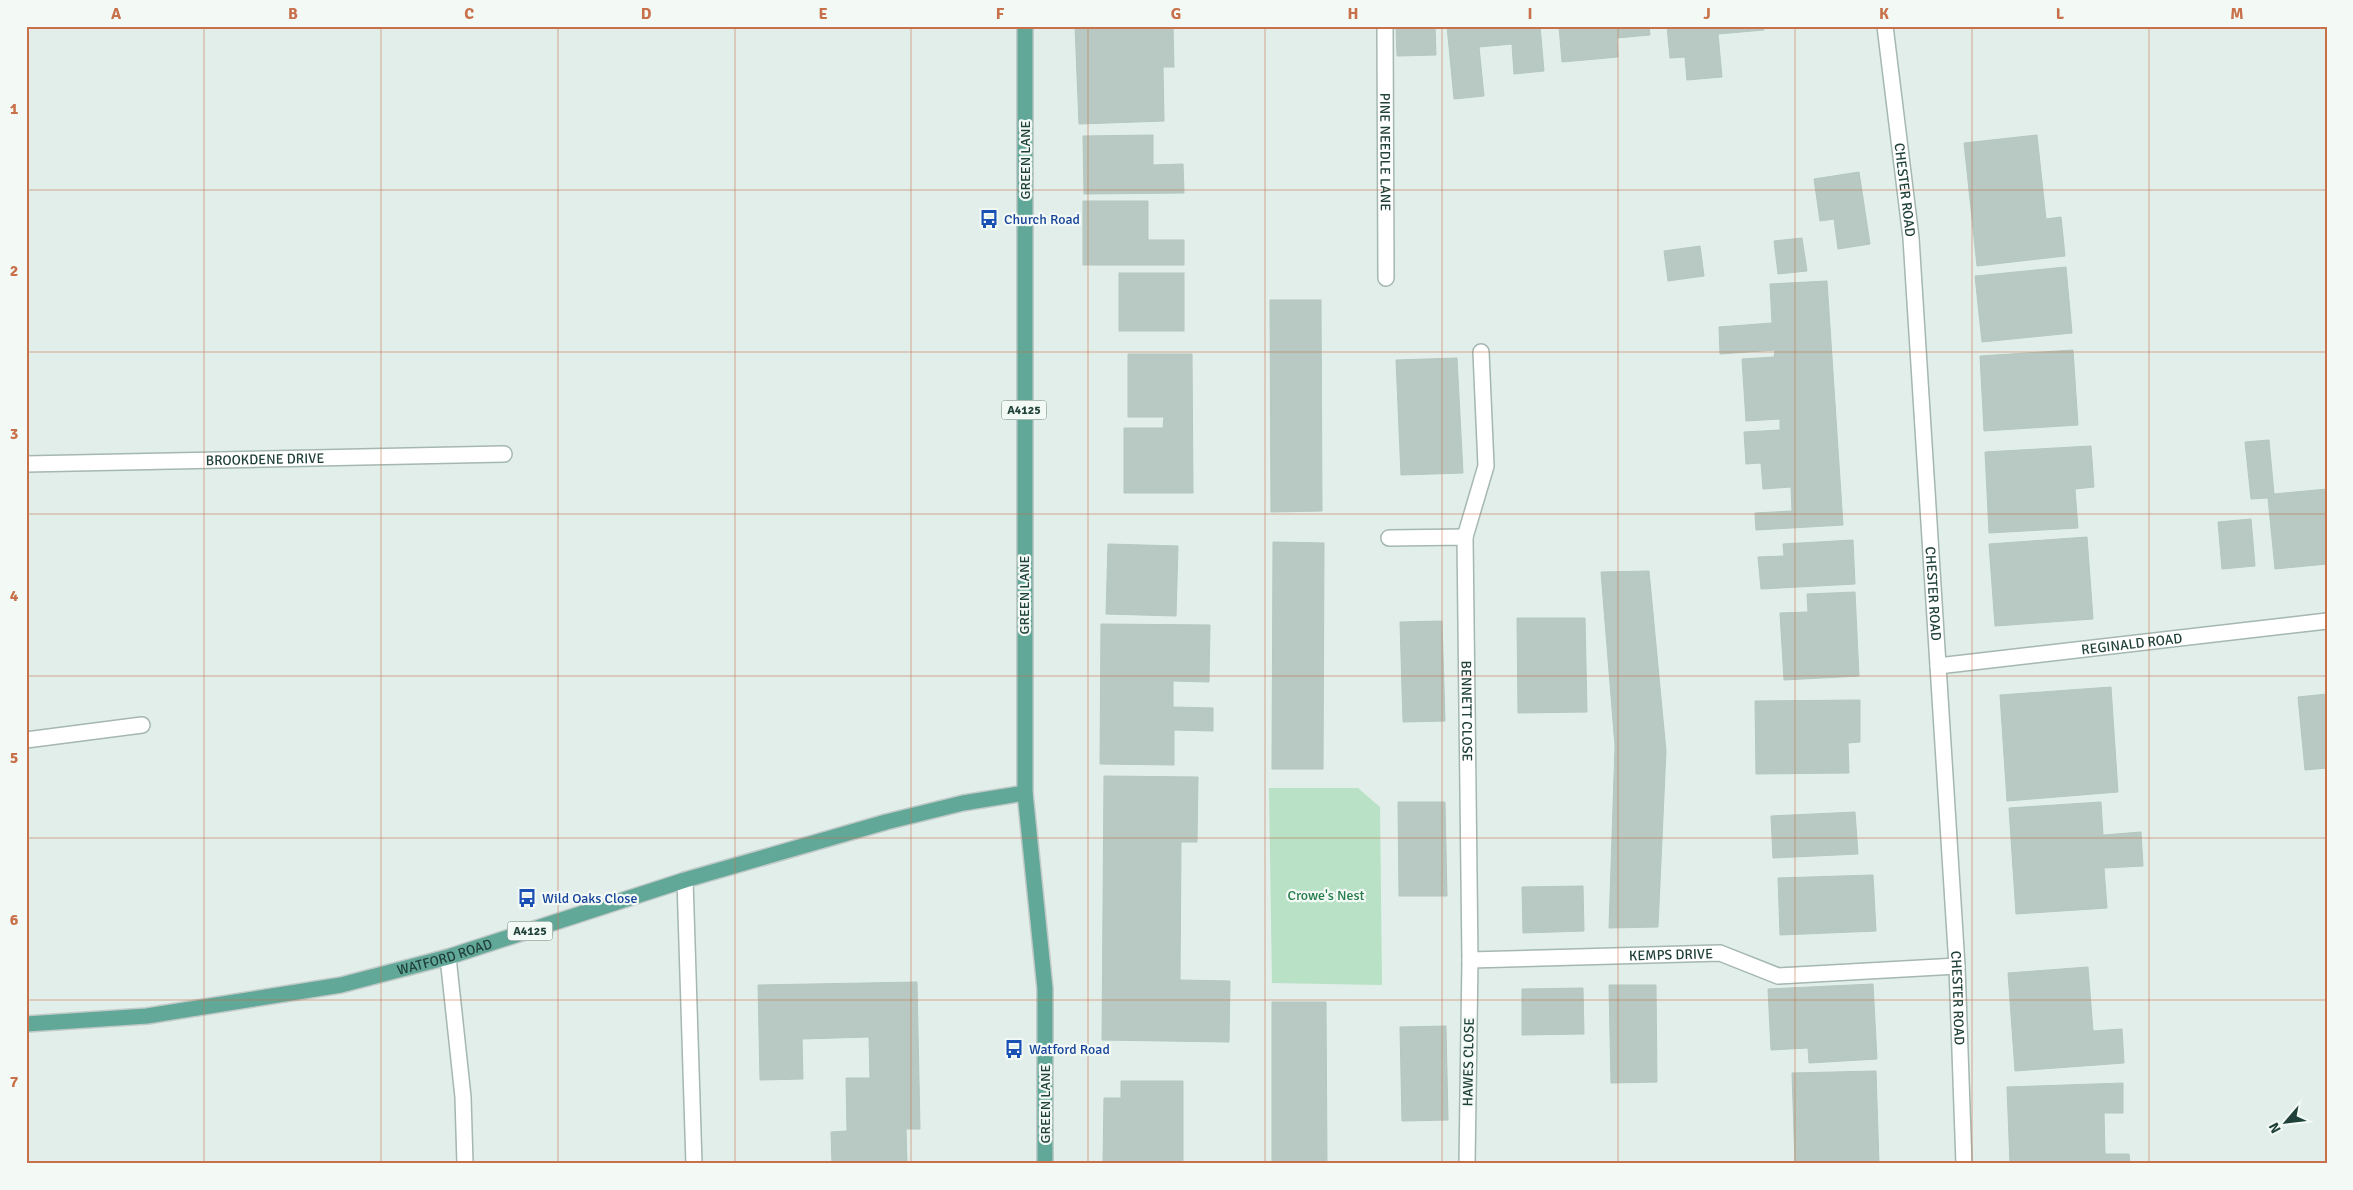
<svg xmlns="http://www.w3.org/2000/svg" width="2353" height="1190" font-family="Signika,sans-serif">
  <rect width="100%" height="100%" fill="#e2eee9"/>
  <path fill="#b8e1c5" d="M1269,788h89l22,19 2,178 -110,-2z"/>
  <g fill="#b7c9c2" stroke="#b3c8c0">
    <path d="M1075,26h98l1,41h-11l1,54 -85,3z"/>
    <path d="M1396,26h39l1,29 -39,1z"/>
    <path d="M1447,26h93l4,45 -30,3 -2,-30 -33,3 5,49 -30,3z"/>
    <path d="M1559,26h90l1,9 -33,3 1,19 -56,5z"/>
    <path d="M1667,26h96l1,4 -46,4 4,43 -35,3 -2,-23 -15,1z"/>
    <path d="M1153,135v30l30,-1 1,29 -100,1 -1,-58z"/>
    <path d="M2037,135l9,84 15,-2 4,39 -88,10 -13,-123z"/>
    <path d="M1859,172l11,72 -32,5 -4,-30 -14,2 -6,-42z"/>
    <path d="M1083,201h65v39h36v25h-101z"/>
    <path d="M1802,238l5,33 -29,3 -4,-33z"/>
    <path d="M1700,246l4,30 -36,5 -4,-30z"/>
    <path d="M2066,267l6,66 -90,9 -7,-66z"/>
    <rect x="1119" y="273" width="65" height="58"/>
    <path d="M1827,281l16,244 -87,5 -1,-17 37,-2 -1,-24 -28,2 -2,-26 -15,1 -2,-32 36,-2v-11l-34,2 -4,-62 32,-2 1,-7 -55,4 -1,-27 53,-4 -2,-39z"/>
    <path d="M1270,300h51l1,211 -51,1z"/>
    <path d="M2073,350l5,75 -94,6 -4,-75z"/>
    <path d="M1128,354h64l1,139h-69v-65h39l1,-11h-36z"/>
    <path d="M1457,358l6,115 -62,2 -5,-115z"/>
    <path d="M2269,440l5,54 53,-5v75l-52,5 -7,-71 -17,1 -6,-57z"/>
    <path d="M2091,446l3,41 -19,2 3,39 -89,5 -4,-81z"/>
    <path d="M2251,519l4,47 -33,3 -4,-47z"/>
    <path d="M2087,537l6,82 -98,7 -6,-82z"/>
    <path d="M1853,540l2,44 -94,5 -3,-32 26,-1 -1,-12z"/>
    <path d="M1273,542l51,1 -1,226h-51z"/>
    <path d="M1108,544l70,2 -2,70 -70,-2z"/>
    <path d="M1649,571l17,180 -8,176 -49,1 6,-182 -14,-174z"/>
    <path d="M1855,592l4,84 -75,4 -4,-67 28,-1 -1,-18z"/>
    <path d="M1517,618h68l2,94 -69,1z"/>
    <path d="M1442,621l3,100 -42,1 -3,-100z"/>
    <path d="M1101,624l109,1 -1,57 -36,-1v26l40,1v23l-39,-1v35l-74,-1z"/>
    <path d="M2111,687l7,105 -111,9 -7,-106z"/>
    <path d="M2327,694v74l-22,2 -7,-73z"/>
    <path d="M1860,700v42l-12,1 1,30 -93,1 -1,-73z"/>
    <path d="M1104,776l94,1 -1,65h-16l-1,138 50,1 -1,61 -127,-2z"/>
    <path d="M1398,802h47l2,94h-48z"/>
    <path d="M2101,802l2,33 38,-3 2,34 -39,2 3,40 -91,6 -7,-106z"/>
    <path d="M1855,812l3,42 -85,4 -2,-42z"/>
    <path d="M1873,875l3,56 -96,4 -2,-57z"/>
    <path d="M1583,886l1,45 -61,2 -1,-46z"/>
    <path d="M2088,967l5,64 29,-2 2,34 -109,8 -7,-98z"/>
    <path d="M917,982l3,147h-14l1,35h-75l-1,-32 16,-1 -1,-53h24l-1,-41 -67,2 1,40 -43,1 -2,-95z"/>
    <path d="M1873,984l4,75 -68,4 -1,-15 -37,2 -3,-61z"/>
    <path d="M1609,985h47l1,97 -46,1z"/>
    <path d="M1583,988l1,46 -62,1v-46z"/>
    <path d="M1272,1002h54l1,162h-55z"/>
    <path d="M1446,1026l2,94 -46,1 -2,-94z"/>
    <path d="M1876,1071l3,93h-84l-3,-91z"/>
    <path d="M1121,1081h62v83h-80l1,-66h17z"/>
    <path d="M2123,1083v30h-19l1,41h24l1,10h-120l-3,-77z"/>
  </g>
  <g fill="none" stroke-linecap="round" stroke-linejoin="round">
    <g stroke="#a4b7b1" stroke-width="18">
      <g id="minor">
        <path id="s1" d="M1385,26l1,252"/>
        <path id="s2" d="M1885,26l26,212 46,728 7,198"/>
        <path id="s3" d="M26,464l478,-10"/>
        <path d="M1465,537l21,-71 -5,-114"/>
        <path id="s4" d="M1389,538l76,-1 5,423 -3,204"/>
        <path id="s5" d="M1938,666l389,-45"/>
        <path d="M26,740l116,-15"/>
        <path d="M685,880l9,284"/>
        <path d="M448,957l15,140 2,67"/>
        <path id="s6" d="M1470,960l250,-7 58,23 179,-10"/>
      </g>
    </g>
    <g stroke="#c1cac8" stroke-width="18">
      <g id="major">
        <path d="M1025,26v767l20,196v175"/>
        <path id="s7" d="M26,1024l121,-8 194,-31 107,-28 237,-77 201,-58 77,-19 62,-10"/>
      </g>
    </g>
    <use href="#minor" stroke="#fff" stroke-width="15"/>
    <use href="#major" stroke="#62a898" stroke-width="15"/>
  </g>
  <path fill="none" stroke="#c77049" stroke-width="1" stroke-opacity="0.55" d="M204,26v1138M381,26v1138M558,26v1138M735,26v1138M911,26v1138M1088,26v1138M1265,26v1138M1442,26v1138M1618,26v1138M1795,26v1138M1972,26v1138M2149,26v1138M26,190h2301M26,352h2301M26,514h2301M26,676h2301M26,838h2301M26,1000h2301"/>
  <defs>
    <g id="bus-bare" transform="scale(1.5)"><path d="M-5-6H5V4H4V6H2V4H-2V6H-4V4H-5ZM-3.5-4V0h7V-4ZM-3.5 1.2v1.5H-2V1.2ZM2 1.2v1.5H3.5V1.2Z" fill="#1a4fb4" stroke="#f3faf6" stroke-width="2.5" paint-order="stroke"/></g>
  </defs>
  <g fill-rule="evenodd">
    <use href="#bus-bare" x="989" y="219"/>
    <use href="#bus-bare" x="527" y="898"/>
    <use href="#bus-bare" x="1014" y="1049"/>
  </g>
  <g text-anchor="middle" stroke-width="4.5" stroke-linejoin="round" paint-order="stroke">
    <g fill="#f3faf6" stroke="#5f7872" stroke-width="1">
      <rect x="1001.5" y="400.5" width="45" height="19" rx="4"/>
      <rect x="507.5" y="921.5" width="45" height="19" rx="4"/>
    </g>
    <g font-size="12" font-weight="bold" fill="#204139">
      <text x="1024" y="414">A4125</text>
      <text x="530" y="935">A4125</text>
    </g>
    <g font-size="14" fill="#204139" stroke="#f3faf6">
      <text dy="5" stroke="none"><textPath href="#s1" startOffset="126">PINE NEEDLE LANE</textPath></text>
      <text transform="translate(1025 160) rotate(-90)" y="5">GREEN LANE</text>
      <text dy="5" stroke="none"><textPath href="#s2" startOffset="165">CHESTER ROAD</textPath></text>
      <text dy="5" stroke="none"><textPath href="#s3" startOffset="239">BROOKDENE DRIVE</textPath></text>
      <text dy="5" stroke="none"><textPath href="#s2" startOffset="570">CHESTER ROAD</textPath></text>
      <text transform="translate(1024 595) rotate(-90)" y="5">GREEN LANE</text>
      <text dy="5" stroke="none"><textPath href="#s5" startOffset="195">REGINALD ROAD</textPath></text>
      <text dy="5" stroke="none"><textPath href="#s4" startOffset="250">BENNETT CLOSE</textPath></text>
      <text dy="5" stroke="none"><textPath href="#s6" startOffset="201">KEMPS DRIVE</textPath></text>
      <text dy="5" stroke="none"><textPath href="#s7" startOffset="425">WATFORD ROAD</textPath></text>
      <text dy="5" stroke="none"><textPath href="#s2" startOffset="975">CHESTER ROAD</textPath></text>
      <text transform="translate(1468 1062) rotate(-89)" y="5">HAWES CLOSE</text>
      <text transform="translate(1045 1104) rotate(-90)" y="5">GREEN LANE</text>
    </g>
    <g font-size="14" fill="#164399" stroke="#f3faf6" text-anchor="start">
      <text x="1004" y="224">Church Road</text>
      <text x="542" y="903">Wild Oaks Close</text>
      <text x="1029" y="1054">Watford Road</text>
    </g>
    <g font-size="14" fill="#257c4a" stroke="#f3faf6">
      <text x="1326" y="900">Crowe's Nest</text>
    </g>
  </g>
  <rect width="2353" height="1190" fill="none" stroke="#f3faf6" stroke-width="55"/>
  <g transform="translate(2286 1122) rotate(242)" stroke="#f3faf6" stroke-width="4" paint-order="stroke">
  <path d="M0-4L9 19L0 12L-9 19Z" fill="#204139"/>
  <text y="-8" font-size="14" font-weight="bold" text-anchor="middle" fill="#204139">N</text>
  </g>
  <rect x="28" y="28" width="2298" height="1134" fill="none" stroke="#c77049" stroke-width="2"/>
  <g font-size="16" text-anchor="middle" font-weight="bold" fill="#c77049">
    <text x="116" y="19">A</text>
    <text x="293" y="19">B</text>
    <text x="469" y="19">C</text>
    <text x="646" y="19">D</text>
    <text x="823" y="19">E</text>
    <text x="1000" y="19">F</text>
    <text x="1176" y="19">G</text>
    <text x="1353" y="19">H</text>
    <text x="1530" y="19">I</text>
    <text x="1707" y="19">J</text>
    <text x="1884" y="19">K</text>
    <text x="2060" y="19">L</text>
    <text x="2237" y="19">M</text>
    <text x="14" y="114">1</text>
    <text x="14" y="276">2</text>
    <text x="14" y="439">3</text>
    <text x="14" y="601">4</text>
    <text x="14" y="763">5</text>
    <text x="14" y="925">6</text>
    <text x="14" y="1087">7</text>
  </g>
</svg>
